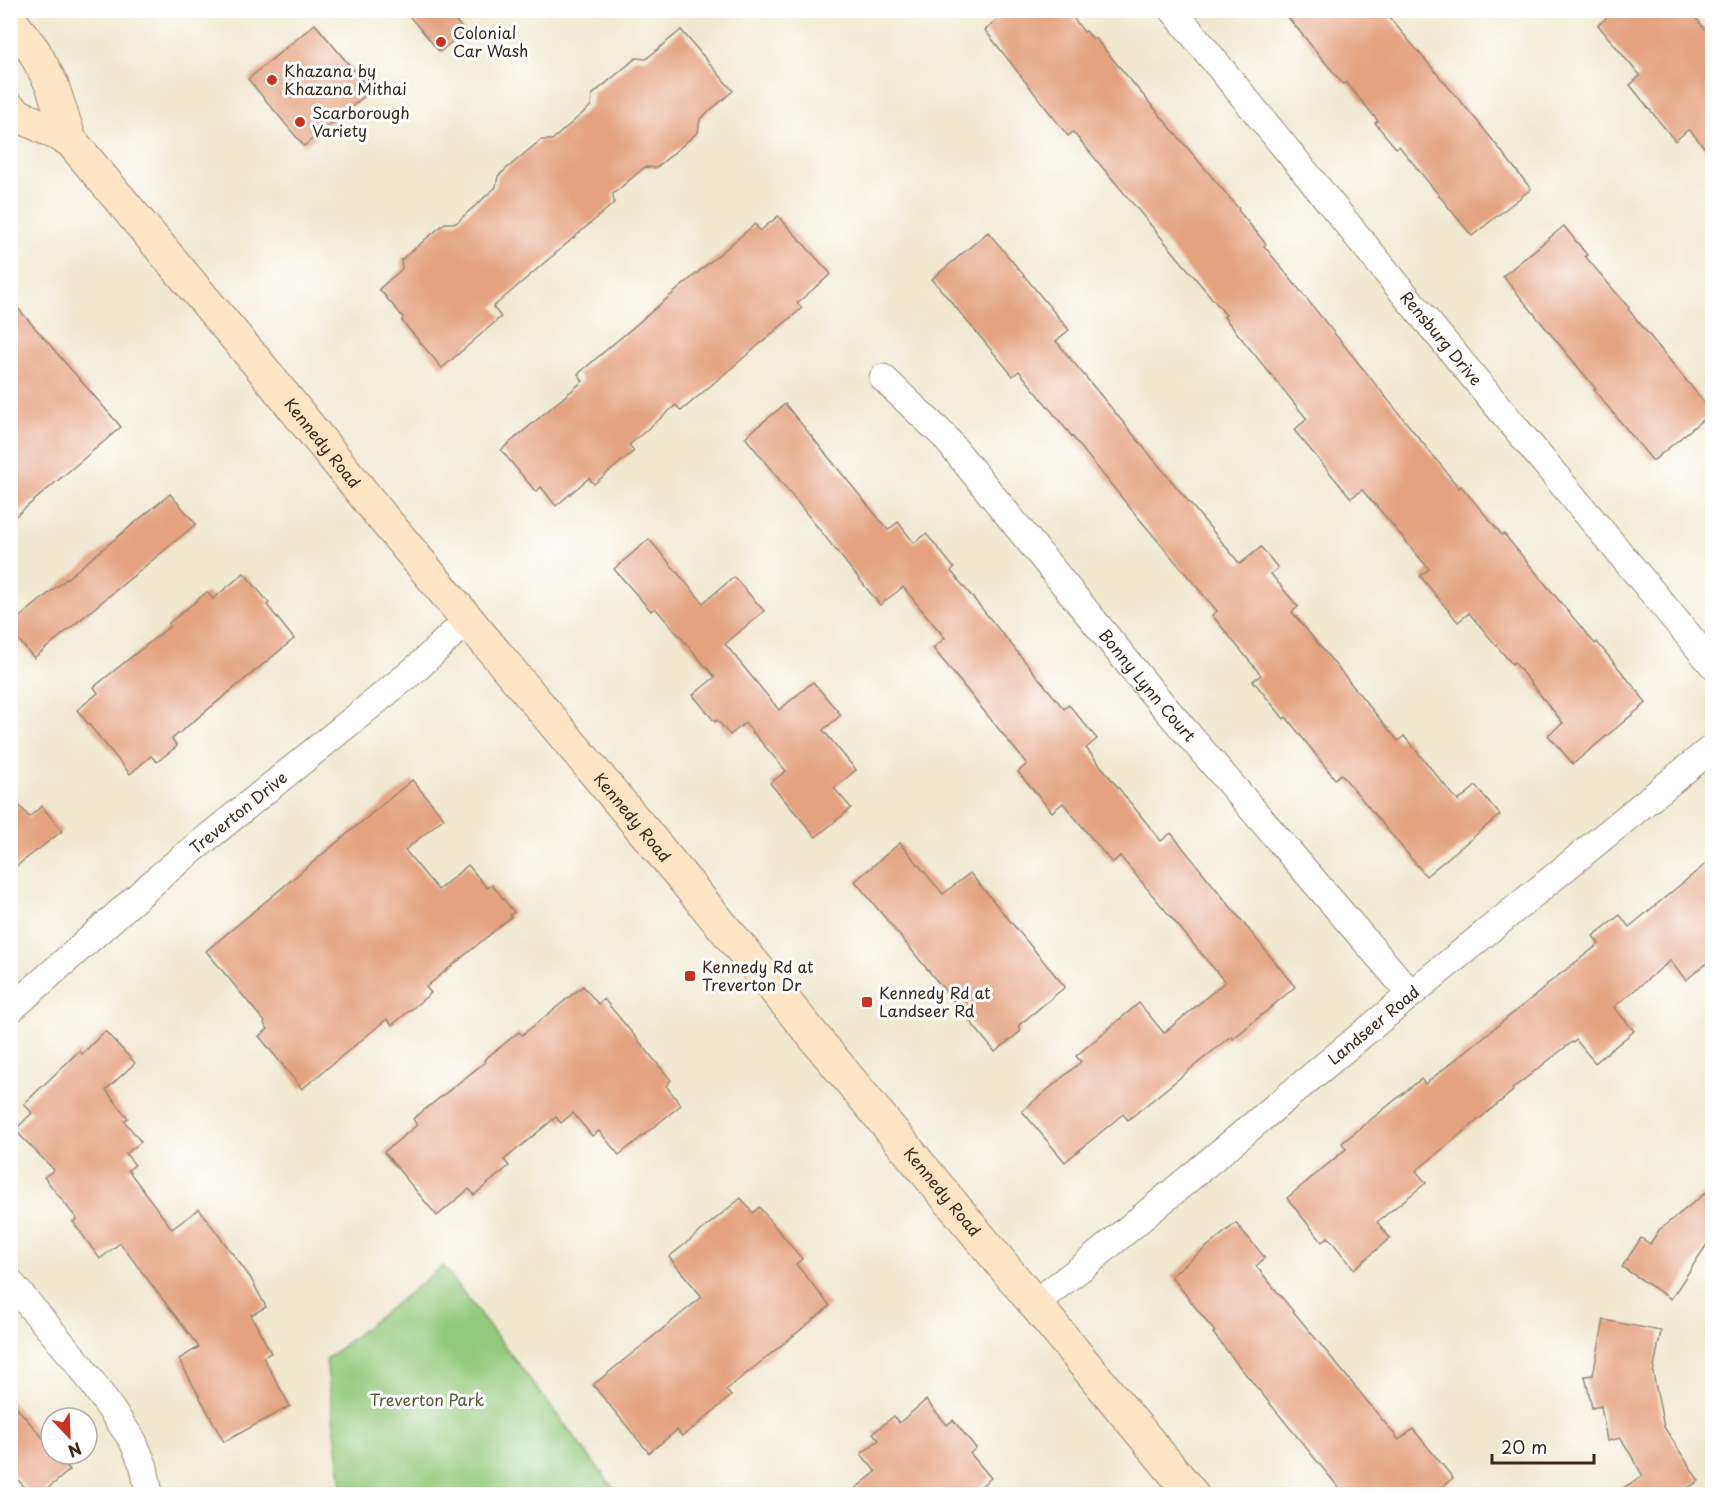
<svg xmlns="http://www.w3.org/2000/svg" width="1723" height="1505" font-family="'Playpen Sans',sans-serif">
  <rect width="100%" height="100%" fill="#fff"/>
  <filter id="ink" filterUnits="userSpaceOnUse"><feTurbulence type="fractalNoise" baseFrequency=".0167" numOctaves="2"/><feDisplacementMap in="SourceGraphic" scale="12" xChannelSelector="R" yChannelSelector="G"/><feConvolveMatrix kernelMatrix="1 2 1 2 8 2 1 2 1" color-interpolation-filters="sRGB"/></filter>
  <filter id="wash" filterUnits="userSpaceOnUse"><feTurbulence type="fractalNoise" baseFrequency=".008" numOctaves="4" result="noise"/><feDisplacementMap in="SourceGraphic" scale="24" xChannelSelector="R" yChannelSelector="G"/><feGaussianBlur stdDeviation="1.35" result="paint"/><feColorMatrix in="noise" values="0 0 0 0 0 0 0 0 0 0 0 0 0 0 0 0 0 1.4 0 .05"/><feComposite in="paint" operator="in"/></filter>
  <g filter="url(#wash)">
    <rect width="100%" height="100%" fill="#f0e8cf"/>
    <path fill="#93c97c" stroke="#677a4d" stroke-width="1.5" d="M443,1266l175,228h-275l-17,-135z"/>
    <g id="blocks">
      <g fill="#e4a280">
        <path d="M404,10h43l17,21 -24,21z"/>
        <path d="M1009,10h58l17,22 2,-1 7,8 2,-1 144,171 -1,1 28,34 -2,2 195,242 2,-2 41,49 2,-1 91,110 2,-2 42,51 7,10 -73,61 -25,-29 15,-12 -49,-61 -2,2 -43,-51 -11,9 -38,-46 9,-7 -45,-54 -22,-25 -11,8 -57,-68 13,-11 -83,-102 2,-2 -153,-183 -5,4 -83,-106z"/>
        <path d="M1282,10h101l96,113 52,66 -59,47 -73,-90 -3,2 -21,-25 3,-2 -32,-39 -3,2z"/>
        <path d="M1616,10h73l24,29v119l-24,-29 -14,12 -45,-56 10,-9 -42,-51z"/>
        <path d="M315,24l56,67 -67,55 -56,-67z"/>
        <path d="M681,30l52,61 -33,28 -2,13 -42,36 -11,-1 -32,27 1,9 -121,104 8,10 -59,51 -40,-47 1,-4 -24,-28 23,-20 -1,-9 44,-37h11l40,-36 2,-11 27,-23 16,-13h11l39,-34 1,-11 44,-37 10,1z"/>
        <path d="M778,216l53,58 -34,29 5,5 -121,103 -5,-6 -47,40 5,6 -40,33 -5,-6 -33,28 -15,-19 -5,5 -35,-42 82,-69 -5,-7 177,-150 5,7z"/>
        <path d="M1564,226l23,29 -2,1 44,52 -1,1 84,103 -58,48h-2l-58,-70 2,-1 -93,-113z"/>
        <path d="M988,232l81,98 -13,11 184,223 21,-17 17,21 -7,6 27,33 -6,5 106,129 6,-5 54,65 18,-15 24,29 -74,61 -85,-102 -6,5 -49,-62 -2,2 -31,-38 8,-6 -49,-60 5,-4 -86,-102 -112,-138 -6,5 -81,-97z"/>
        <path d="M10,299l111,128 -111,94z"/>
        <path d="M785,404l103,126 10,-8 16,21 12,-9 8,9 20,25 -3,3 113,138 5,-4 28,34 -11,9 18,22 57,71 10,-8 124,154 -62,52 -2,-3 -103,84 -5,-6 -58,48 -43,-51 59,-49 -5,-6 63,-53 25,30 61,-51 -105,-126 -8,7 -49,-60 -11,9 -34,-40 9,-8 -94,-116 12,-10 -42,-51 -23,18 -135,-168z"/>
        <path d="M170,494l26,30 -162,134 -24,-28v-5z"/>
        <path d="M649,539l54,64 31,-26 30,34 -39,33 54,66 34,-28 28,33 -18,15 33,40 -22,18 17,20 -35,29 -46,-54 16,-12 -41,-48 -15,12 -13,-15 -2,2 -22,-27 22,-18 -60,-69 -4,3 -37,-42z"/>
        <path d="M244,573l25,30 -2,2 27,34 -122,100 5,7 -20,16 -6,-6 -21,18 -53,-64 21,-17 -4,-6 76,-61 -1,-3 38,-31 6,7z"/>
        <path d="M412,780l32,38 -39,32 33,40 30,-25 19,23 5,-3 22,27 -4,3 1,2 -85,70 5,6 -39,32 -5,-6 -85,70 -43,-53 9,-7 -4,-5 1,-2 -59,-71z"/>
        <path d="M10,794l19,23 13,-11 20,25 -52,40z"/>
        <path d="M900,843l43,51 27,-21 95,114 -47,39 3,5 -26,21 -140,-171z"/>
        <path d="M1713,858v100l-27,22 -16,-19 -56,46 20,24 -39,32 -19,-23 -3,3 -1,-1 -60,47 1,2 -97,80 10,12 -49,39 13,16 -36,31 -26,-32 -6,5 -35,-44 59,-49 -4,-6 79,-64 4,5 122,-98 -1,-1 53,-41 -6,-8 27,-21 9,12z"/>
        <path d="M583,986l15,18 6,-5 67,81 -5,6 15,19 -62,50 -20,-24 -7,5 -19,-23 -12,10 -5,-6 -52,43 5,6 -35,29 -5,-6 -32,27 -53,-64 33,-27 -4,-6 72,-57 -1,-2 35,-28 3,3z"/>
        <path d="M105,1031l30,32 -29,27 22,28 -4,3 17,21 -15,12 9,11 -7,5 44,59 27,-20 51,68 16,30 -15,8 20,38 -8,4 27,49 -66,36 -45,-83 20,-12 -79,-104 -20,16 -27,-37 4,-3 -33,-42 10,-7 -39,-40 17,-17 -8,-9 55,-53 3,3z"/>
        <path d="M1713,1187v48l-42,64 -49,-32 19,-29 9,6 9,-14z"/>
        <path d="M741,1198l12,15 6,-6 43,52 -6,5 34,42 -104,84 5,6 -35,30 -14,10 -5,-6 -28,23 -56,-68 109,-88 -33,-40z"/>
        <path d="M1236,1223l29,35 -9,8 143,174 14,-11 40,49 -20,16h-89l-109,-133 -22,-28 2,-1 -44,-56z"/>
        <path d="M1604,1320l57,11 -8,42 11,54 35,54 -21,13h-65l30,-18 -22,-38 -14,3 -6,-35 -9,2 -7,-32 8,-1z"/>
        <path d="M10,1400l41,47v7h6l13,16 -29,24h-10l-21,-23z"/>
        <path d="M926,1400l21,25 6,-5 23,28 -6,5 21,25 -20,16h-123l28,-22 -15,-18 18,-14 -6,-7 21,-17 5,7z"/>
      </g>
    </g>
  </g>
  <g filter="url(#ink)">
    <use href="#blocks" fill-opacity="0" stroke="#968976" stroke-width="1.5"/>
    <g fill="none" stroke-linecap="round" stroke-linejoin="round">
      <g stroke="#968976" stroke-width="29">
        <g id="street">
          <path id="s1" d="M1173,10l233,286 306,368"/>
          <path id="s2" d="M883,378l61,58 206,254 261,304"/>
          <path id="s3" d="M10,1010l154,-137 254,-206 49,-47"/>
          <path d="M10,1282l70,83 53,76 11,26 5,27"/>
          <path id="s4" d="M1035,1303l50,-38 326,-271 301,-246"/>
        </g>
      </g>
      <g stroke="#968976" stroke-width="35">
        <g id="secondary">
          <path id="s5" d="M10,20l24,31 18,34 18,55 190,226 122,151 261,313 549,664"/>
          <path d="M10,109l8,6 52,25"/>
        </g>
      </g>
      <use href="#street" stroke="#fff" stroke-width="27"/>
      <use href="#secondary" stroke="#fde5c5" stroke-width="33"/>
    </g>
  </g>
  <g fill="#c8321e" stroke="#fff" stroke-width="2">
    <circle cx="441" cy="42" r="6"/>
    <circle cx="272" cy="80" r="6"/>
    <circle cx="300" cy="122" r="6"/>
    <rect x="684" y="970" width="12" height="12" rx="3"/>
    <rect x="861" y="996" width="12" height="12" rx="3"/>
  </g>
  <g text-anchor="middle" stroke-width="6" stroke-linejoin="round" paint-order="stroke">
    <g font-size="16" fill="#3b2a1e" stroke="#fff" text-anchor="start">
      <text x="453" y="39">Colonial<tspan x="453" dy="18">Car Wash</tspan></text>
      <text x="284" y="77">Khazana by<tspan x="284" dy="18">Khazana Mithai</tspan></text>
      <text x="312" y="119">Scarborough<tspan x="312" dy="18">Variety</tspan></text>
      <text x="702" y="973">Kennedy Rd at<tspan x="702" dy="18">Treverton Dr</tspan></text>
      <text x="879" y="999">Kennedy Rd at<tspan x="879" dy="18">Landseer Rd</tspan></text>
    </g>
    <g font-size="16" fill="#3b2a1e" stroke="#fff">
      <text dy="6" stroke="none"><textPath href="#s1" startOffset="424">Rensburg Drive</textPath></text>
      <text dy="6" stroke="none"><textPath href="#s5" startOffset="530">Kennedy Road</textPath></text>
      <text dy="6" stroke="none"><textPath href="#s2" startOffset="406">Bonny Lynn Court</textPath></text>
      <text dy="6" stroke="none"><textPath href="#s3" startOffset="302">Treverton Drive</textPath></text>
      <text dy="6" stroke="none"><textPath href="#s5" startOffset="1016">Kennedy Road</textPath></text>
      <text dy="6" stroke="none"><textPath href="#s4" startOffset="438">Landseer Road</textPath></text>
      <text dy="6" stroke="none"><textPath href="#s5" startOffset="1502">Kennedy Road</textPath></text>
    </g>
    <g font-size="16" fill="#555a3a" stroke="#fff">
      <text x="427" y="1406">Treverton Park</text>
    </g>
  </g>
  <rect width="1723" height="1505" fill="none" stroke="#fff" stroke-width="36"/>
  <g transform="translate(69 1436) rotate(157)"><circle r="28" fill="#ffffff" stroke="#b1aaa5" stroke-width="1.5"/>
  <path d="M0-4.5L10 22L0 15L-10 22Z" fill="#c8321e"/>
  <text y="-9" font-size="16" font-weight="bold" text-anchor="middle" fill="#3b2a1e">N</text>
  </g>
  <path d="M1492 1454v9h102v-9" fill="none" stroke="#3b2a1e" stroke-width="3"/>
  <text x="1501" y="1454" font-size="18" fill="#3b2a1e" stroke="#ffffff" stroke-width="4.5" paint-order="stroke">20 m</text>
</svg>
